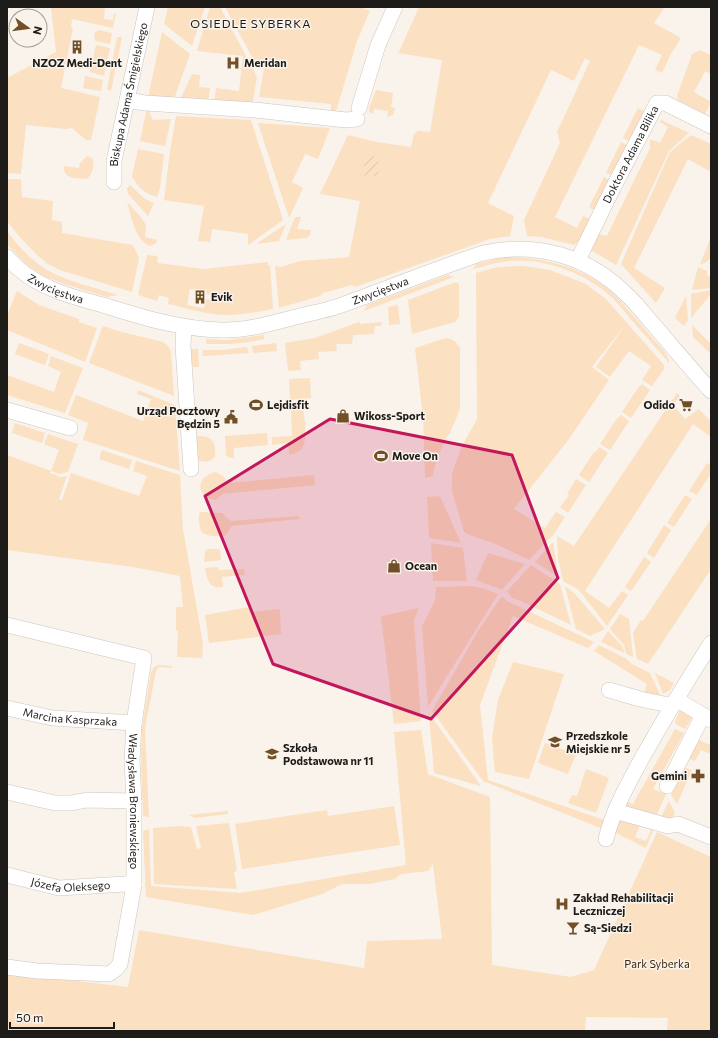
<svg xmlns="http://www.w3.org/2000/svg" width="718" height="1038" font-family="Commissioner,sans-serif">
  <defs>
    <pattern id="garden-furrows" width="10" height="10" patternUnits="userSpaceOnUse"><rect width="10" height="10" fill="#fbe0c2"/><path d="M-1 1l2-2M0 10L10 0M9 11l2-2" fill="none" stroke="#d7c0a6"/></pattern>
  </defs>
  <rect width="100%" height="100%" fill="#f9f3ec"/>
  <g fill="#fbe0c2" fill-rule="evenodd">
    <path d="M51,7l54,1 -1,11 9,1 1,-7h2l-3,15 -41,-9 -1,8 2,1 -12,60 39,9 -9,43h-5l-14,-12 -6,1 -40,-4 -5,49 -14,-1v-95l49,-26z"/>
    <path d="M168,7h37l-13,39 -28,-22z"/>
    <path d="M210,7h10l37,70 -5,29 -38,-3 2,-15 23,3 4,-35 -46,-5z"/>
    <path d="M225,7h135l10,4 -13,30 -22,74h-4v-11l-72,-7 5,-28 -6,-1z"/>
    <path d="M419,7h246l-11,16 27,15 -10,16 -9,19 -7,-3 7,-15 -23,-10 -84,172 22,11 6,-12 7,3 -11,22 -5,4 -32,-8 -15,-1 -3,-16 36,-77 -3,-11 33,-71 -5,-3 -11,23 -23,-11 -63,133 26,13 -4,20 -20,3 -135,48 -3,-2 -29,8 -3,3 -41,12 -4,-42 6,1 19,-6 49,-4 11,-56 -40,-7 28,-59 29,7 34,5 3,-13 4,-3 12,1 12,-72 -45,-7 2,-1z"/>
    <path d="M99,30l13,3 -2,11 -14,-3 -2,-3 1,-6z"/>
    <path d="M162,32l28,22 -16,45 -26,-1z"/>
    <path d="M117,37h5l-11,54 -4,-2z"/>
    <path d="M96,45l14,3 -6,28 -14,-4z"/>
    <path d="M700,50l11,5v19l-6,-3 -11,21 17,10 -6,12 -27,-14 -1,-4 15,-42z"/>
    <path d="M192,74l8,1 -1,12 11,1 -2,14 -28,-2z"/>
    <path d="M85,76l18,4 -2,11 -18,-3z"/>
    <path d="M376,90l17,3 -2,14 4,1 -2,7 -6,2 1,-6 -14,-2 -1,5 -4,-2v-4z"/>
    <path d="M147,108l6,12 18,-1 -6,27 -25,-5z"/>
    <path d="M638,108l6,3 -15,30 -6,-3z"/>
    <path d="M176,116l75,4 32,100 -35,25v-11l-36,-5 -2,13 -12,-1 6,-35 -40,-6 6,-49z"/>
    <path d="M661,120l28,13 -20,18 -53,114 -27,-16 6,-16 12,3 43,-88v-9l10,4 8,-16 -8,-5z"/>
    <path d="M258,123l72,5 -12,31 -13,-5 -13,28 11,6 -14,30z"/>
    <path d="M691,135l20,9v28l-23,-13 -54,109 31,20 -9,15 -35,-39 49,-112z"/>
    <path d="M621,142l6,3 -15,30 -6,-2z"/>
    <path d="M138,149l26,5 -4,34 -3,9c-14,-5 -18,-8 -25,-21z"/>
    <path d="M87,156l5,2c3,6 1,16 -5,21 -10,-1 -24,1 -23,-13l15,2 1,-5z"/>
    <path d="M604,177l5,3 -15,30 -5,-3z"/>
    <path d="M7,179h14l1,18 31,4 -1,19 10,2v11l71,12 6,13 -7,34 -72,-22 -12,-6 -11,-9 -18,-19 -12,-15z"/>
    <path d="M130,185l15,14 9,4 -6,13 -20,-22 -1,-6z"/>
    <path d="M127,202l14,15 5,8 -1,12 12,3 -1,3 -6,3c-16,-7 -18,-29 -23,-44z"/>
    <path d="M295,217h6l-4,12 14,1 -1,5 -3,3 -21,2z"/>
    <path d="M286,224l-7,17 -23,3z"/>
    <path d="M7,231c10,14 23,28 37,37 17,12 53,20 74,27l-11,2 -43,-13 -22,-9 -16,-11 -19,-20z"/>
    <path d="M711,237v16l-1,1 1,4 -6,5 -5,1z"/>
    <path d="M147,255l10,1 1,7 46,6 64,-7v4l2,-1 3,44c-16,3 -31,6 -47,6 -20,0 -39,-7 -58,-11l1,-6 -10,-3 -2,6 -19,-6zM190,289l17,3 -1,2 5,1v5l-5,-1 -2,9 -17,-3z"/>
    <path d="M504,257c40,0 80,10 110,37 6,6 11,13 17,19 11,13 22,26 34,39l4,8v3c-12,-14 -24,-28 -36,-41 -8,-10 -16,-20 -25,-28 -26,-22 -65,-36 -99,-33 -12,1 -24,5 -36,8l3,-5z"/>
    <path d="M523,266l27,4 36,14 20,15 58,66v4l-12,17 -10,-6 9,-14 -22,-15 -19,26 -14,-10 29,-42 -33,42 17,13 -40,59 -55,70 31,19 11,-16 9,5 -11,17 -25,26 -36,-17 -24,-8 -5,-3 -12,-41v-17l9,-26 16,-29 -1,-146 22,-6z"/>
    <path d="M698,267l9,4v4l4,3v10l-19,2z"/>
    <path d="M447,275l7,2 -90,34 3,-6z"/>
    <path d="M456,282l3,2v33l-4,5 -43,12 -4,-34z"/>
    <path d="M711,290v4l-20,24v-24z"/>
    <path d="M17,291l22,14 40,14v3l18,6 -12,34 -78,-32v-15z"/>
    <path d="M686,296l2,24 -4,6 -9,-8z"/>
    <path d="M398,305l2,19 -11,1 -1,-18z"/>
    <path d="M359,322l1,2 22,-2 -1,4h-6l-1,8 -21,1 -1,9h-16l1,7 -19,1 1,7 -19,2 1,9 -13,1 -3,-28 30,-5z"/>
    <path d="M692,325l19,19v10l-18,-17z"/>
    <path d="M103,326l15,5 45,11 4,3 4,6 3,45 -85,-33z"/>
    <path d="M264,335v4l-14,3 -20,2h-24v-5l21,1z"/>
    <path d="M446,338c7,1 10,3 14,10v60c-7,24 -24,43 -27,68l-8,2 -2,-60 -8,-70z"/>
    <path d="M19,343l30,11 -4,11 -30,-11z"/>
    <path d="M276,343l1,8 -24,2 -1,-7z"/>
    <path d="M247,347l2,6 -45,3 -2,-1 1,-5h19z"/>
    <path d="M190,349h8l1,18h-5l-3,-3z"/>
    <path d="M51,356l32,12 -18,45 -58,-18v-20l47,17 7,-20 -13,-6z"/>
    <path d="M310,378l1,20 -21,2 -1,-21z"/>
    <path d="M642,384l8,6 -19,28 -9,-6 16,-24z"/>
    <path d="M138,390l37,15 5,66 -97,-31 5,-17 -20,-8 8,-20 67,26 8,-22 -14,-5z"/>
    <path d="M677,393l3,3 -7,9 12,14 14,-10 12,13v15l-18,-13 -108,167 24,17 13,-17 6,4 -21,31 -28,-36 -16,-9 -5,-23 -1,-22 17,10z"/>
    <path d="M303,407c1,14 10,48 -14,47l-1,-11 -16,2v-8l20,-1 -1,-28z"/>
    <path d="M621,415l8,6 -19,29 -10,-6 16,-24z"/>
    <path d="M15,423l30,10 -3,10 -30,-10z"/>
    <path d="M267,433l1,12 -34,3v10h-4l-4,-3 -1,-19z"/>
    <path d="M48,434l30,10 -10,28 -8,2 -9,-3 8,-21 -15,-6z"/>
    <path d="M196,436c16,-1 20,5 19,21 -5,5 -10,6 -17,3z"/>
    <path d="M599,447l9,6 -19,29 -10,-7 15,-23 1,1z"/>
    <path d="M102,450l30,10 -3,9 -30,-10z"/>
    <path d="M7,455l44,16 -1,2 11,4 6,-1 -8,23 3,1 9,-27 68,23 8,-20 -14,-5 3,-10 44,14 3,54 20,115 -1,14 -25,-1 1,-26 -2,-1v-23h7l-3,-31 -47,-9 -126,-17z"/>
    <path d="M707,463l4,2v8l-14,22 -8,-4z"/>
    <path d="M216,472l7,4 5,7 86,-8 1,10 -92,9 -7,6c-21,-2 -21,-24 0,-28z"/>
    <path d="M576,479l10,6 -18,28 -8,-6 9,-12 -2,-1z"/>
    <path d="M685,495l7,4 -18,28 -7,-4z"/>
    <path d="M440,496l21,47 -32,-5 -2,-41z"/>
    <path d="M200,512l22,1 8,8 69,-5 1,3 -68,7 -6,9c-6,2 -21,2 -25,-4 -2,-5 -3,-14 -1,-19z"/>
    <path d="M711,519v50l-63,95 -11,-5 -4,-26 8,-13 2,1z"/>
    <path d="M664,525l7,5 -17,28 -7,-5z"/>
    <path d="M553,542l5,35 -23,-15z"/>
    <path d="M431,543l32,5 4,33h-34z"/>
    <path d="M208,549h12l1,11 -17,2 1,-11z"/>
    <path d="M488,553l37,11 -23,26 -26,-10z"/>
    <path d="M644,557l7,5 -20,29 -6,-4z"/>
    <path d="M531,565l29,19 11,41 -50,-24 -9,-3 -5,-7z"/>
    <path d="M218,567l1,3 25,-1 1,6 -23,2 1,10c-14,2 -16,-7 -18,-19z"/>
    <path d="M471,586l11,2 16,6 -70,113 -6,-81 13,-26 1,-13z"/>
    <path d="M565,586l10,8 30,35 -15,7 -14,-7z"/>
    <path d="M502,596l5,5 87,41 -6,6 -75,-32 -33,89 8,75 119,41 -4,8 -120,-48 -51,-70 46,-80z"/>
    <path d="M250,607v5l30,-3 1,25 -72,9 -4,-28z"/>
    <path d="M419,608l-5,12 7,101 -27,3 -13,-108z"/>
    <path d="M620,614l9,5 4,38 -7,-3 -2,-9 -14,-16z"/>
    <path d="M608,631l15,16 1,6 -23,-11z"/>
    <path d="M599,645l26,13 7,6 18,9 10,22 -16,-2 3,-9 -53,-33z"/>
    <path d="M513,662l51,12 -35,105 -34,-7 -3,-34 6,-38z"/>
    <path d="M159,665l13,1v2l-13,-1 -3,4 -11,57 4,89 -6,-1 -2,-57 1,-31 9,-56 3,-5z"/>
    <path d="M655,673l19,10 -4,7 -7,4z"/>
    <path d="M680,710l13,6 -8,13 -8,-4 -2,-3z"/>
    <path d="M429,716h2l50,70 -47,-13z"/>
    <path d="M675,729l9,4 -31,56 13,5 -11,25 -30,-11v-7l8,3z"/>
    <path d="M421,730l7,44 62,23 2,168 79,12 23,-7 63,-138 54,25v174h-44l1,-13 -82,-1 -1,14h-578v-58l121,14 11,-57 225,38 3,-27 75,-2 -9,-75 -5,7 -27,3 -6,5 -26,5h-27l-20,10 -69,21 -107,-18 -3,-66 6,-2 2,57 89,7 166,-28 -12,-133z"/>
    <path d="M698,740l13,5v9l-10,-4 -6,11 -8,-3z"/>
    <path d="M545,743l31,11 -8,20 -30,-11z"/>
    <path d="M683,767l9,3 -15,34 -6,-9z"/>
    <path d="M586,769l23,9 -13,35 -28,-10 4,-8 5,1z"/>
    <path d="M669,801l6,12 -4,8h-12z"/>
    <path d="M394,806l6,39 -158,24 -7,-45 92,-14 1,6z"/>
    <path d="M228,811v3l-33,4 -7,-3z"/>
    <path d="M618,818l22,7 -5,12 11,4 5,-11 -2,-1 2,-3 3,2 -8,20 -34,-17z"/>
    <path d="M229,823l8,48 -3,1 3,17 -83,-5 -1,-56 25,-2 13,1 6,22 4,-1 -5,-22z"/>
  </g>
  <path fill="url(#garden-furrows)" d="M369,155l6,2 3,6 1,8c-4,5 -9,9 -15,4l-1,-7z"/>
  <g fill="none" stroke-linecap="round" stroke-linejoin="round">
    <g stroke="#ccc6c0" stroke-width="16">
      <g id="street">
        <path d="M127,100l18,3 110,7 91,10 11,-1"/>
        <path d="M359,108l19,-63 17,-38"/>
        <path id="s1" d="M114,182v-21l33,-154"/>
        <path id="s2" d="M7,257c24,29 61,39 96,48 38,12 77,24 118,25 24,1 48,-6 71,-12 15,-4 32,-7 47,-12 48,-17 96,-37 144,-53 53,-12 105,3 143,41 10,9 18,20 27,30 19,22 38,45 58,67"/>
        <path id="s3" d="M578,260l34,-70 45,-87h8l46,23"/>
        <path d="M184,327l-1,19 8,123"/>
        <path d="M7,410l63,18"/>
        <path id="s4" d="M7,625l137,33 -10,65 -2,38 2,40v84l-14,79 -4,5 -7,5 -72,-3 -30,-4"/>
        <path d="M609,690l31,9 24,5 7,3"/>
        <path d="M676,699l35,21"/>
        <path id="s5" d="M7,708l45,10 82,5"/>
        <path d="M667,786l36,-71"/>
        <path d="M7,792l48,11h16l16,-3 47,1"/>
        <path d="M616,809l6,4 46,13 10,-2 33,13"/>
        <path d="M606,839c7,-29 22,-55 36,-81 22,-39 45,-77 69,-115"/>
        <path id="s6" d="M7,875l52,13 66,-4 9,1"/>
      </g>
    </g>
    <use href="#street" stroke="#fff" stroke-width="15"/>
  </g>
  <path fill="#c2185b" fill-opacity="0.2" stroke="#c2185b" stroke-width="3" stroke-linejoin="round" d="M330,419l182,36 46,123 -127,141 -158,-55 -68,-168z"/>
  <defs>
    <g id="building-bare" transform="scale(1.08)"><path d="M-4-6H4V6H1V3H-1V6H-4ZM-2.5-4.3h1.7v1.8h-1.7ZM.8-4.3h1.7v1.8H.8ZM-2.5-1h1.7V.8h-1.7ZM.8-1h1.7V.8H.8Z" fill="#715027" stroke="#f9f3ec" stroke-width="2.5" paint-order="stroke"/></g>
    <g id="hospital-bare" transform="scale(1.08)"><path d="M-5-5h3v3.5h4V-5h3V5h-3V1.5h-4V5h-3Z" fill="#715027" stroke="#f9f3ec" stroke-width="2.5" paint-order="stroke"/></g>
    <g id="stadium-bare" transform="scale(1.08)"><path d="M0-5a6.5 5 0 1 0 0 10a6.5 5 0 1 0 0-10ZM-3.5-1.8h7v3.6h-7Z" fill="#715027" stroke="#f9f3ec" stroke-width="2.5" paint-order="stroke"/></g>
    <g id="supermarket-bare" transform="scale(1.08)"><path d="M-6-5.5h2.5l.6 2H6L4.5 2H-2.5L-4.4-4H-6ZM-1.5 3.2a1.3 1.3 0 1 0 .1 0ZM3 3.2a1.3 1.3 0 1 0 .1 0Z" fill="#715027" stroke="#f9f3ec" stroke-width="2.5" paint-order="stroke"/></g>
    <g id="shop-bare" transform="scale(1.08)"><path d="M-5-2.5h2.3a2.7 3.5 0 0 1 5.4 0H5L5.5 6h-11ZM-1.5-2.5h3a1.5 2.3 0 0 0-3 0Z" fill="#715027" stroke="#f9f3ec" stroke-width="2.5" paint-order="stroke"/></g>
    <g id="civic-bare" transform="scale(1.08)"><path d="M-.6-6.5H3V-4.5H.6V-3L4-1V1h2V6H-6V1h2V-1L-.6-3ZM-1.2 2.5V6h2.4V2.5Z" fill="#715027" stroke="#f9f3ec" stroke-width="2.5" paint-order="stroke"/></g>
    <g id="school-bare" transform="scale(1.08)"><path d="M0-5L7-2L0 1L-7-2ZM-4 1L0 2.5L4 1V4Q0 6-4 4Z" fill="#715027" stroke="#f9f3ec" stroke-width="2.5" paint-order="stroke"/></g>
    <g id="pharmacy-bare" transform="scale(1.08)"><path d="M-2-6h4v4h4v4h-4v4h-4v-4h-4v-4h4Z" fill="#715027" stroke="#f9f3ec" stroke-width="2.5" paint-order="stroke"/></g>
    <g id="bar-bare" transform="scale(1.08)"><path d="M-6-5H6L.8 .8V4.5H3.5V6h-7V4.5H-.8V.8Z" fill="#715027" stroke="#f9f3ec" stroke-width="2.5" paint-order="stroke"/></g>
  </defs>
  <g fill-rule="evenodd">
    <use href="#building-bare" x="77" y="47"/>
    <use href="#hospital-bare" x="233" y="63"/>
    <use href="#building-bare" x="200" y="297"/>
    <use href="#stadium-bare" x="256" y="405"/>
    <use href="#supermarket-bare" x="686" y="405"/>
    <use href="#shop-bare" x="343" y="416"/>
    <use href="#civic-bare" x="231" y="417"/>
    <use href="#stadium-bare" x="381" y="456"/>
    <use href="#shop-bare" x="394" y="566"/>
    <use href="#school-bare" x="555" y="742"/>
    <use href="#school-bare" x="272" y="754"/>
    <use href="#pharmacy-bare" x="698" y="776"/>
    <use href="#hospital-bare" x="562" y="904"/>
    <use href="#bar-bare" x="573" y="928"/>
  </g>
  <g text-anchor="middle" stroke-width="3" stroke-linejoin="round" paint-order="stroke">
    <g font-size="11" font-weight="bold" fill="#1e1c19" stroke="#f9f3ec" text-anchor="start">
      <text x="77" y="67" text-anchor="middle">NZOZ Medi-Dent</text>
      <text x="244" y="67">Meridan</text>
      <text x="211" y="301">Evik</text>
      <text x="267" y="409">Lejdisfit</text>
      <text x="675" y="409" text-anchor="end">Odido</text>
      <text x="220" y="415" text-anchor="end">Urząd Pocztowy<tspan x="220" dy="13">Będzin 5</tspan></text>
      <text x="354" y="420">Wikoss-Sport</text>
      <text x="392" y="460">Move On</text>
      <text x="405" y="570">Ocean</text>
      <text x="566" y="740">Przedszkole<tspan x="566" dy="13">Miejskie nr 5</tspan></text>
      <text x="283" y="752">Szkoła<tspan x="283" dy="13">Podstawowa nr 11</tspan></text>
      <text x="687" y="780" text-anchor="end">Gemini</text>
      <text x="573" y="902">Zakład Rehabilitacji<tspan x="573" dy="13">Leczniczej</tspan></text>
      <text x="584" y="932">Są-Siedzi</text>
    </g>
    <g font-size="11" fill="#1e1c19" stroke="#f9f3ec">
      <text dy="4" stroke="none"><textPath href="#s1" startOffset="89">Biskupa Adama Śmigielskiego</textPath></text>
      <text dy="4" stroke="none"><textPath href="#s3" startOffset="118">Doktora Adama Bilika</textPath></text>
      <text dy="4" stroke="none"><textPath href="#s2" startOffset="59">Zwycięstwa</textPath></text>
      <text dy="4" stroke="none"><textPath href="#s2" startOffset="395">Zwycięstwa</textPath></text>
      <text dy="4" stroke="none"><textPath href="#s5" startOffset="64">Marcina Kasprzaka</textPath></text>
      <text dy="4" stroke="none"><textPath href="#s4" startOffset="285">Władysława Broniewskiego</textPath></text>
      <text dy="4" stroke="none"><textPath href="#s6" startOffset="65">Józefa Oleksego</textPath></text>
    </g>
    <g font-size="11" fill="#3d270a" stroke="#f9f3ec">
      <text x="657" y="968">Park Syberka</text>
    </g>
    <g font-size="12" letter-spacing="1" fill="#1e1c19" stroke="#f9f3ec">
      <text x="251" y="28">OSIEDLE SYBERKA</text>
    </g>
  </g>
  <rect width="718" height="1038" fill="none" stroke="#1e1c19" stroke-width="16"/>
  <g transform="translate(28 28) rotate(104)"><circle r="19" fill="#f9f3ec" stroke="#a19d98"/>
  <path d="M0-3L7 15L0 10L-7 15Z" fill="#715027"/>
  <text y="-6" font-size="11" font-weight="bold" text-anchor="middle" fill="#1e1c19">N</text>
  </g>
  <path d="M10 1022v6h104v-6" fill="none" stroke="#1e1c19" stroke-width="2"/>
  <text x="16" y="1022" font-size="12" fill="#1e1c19" stroke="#f9f3ec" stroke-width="3" paint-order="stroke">50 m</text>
</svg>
